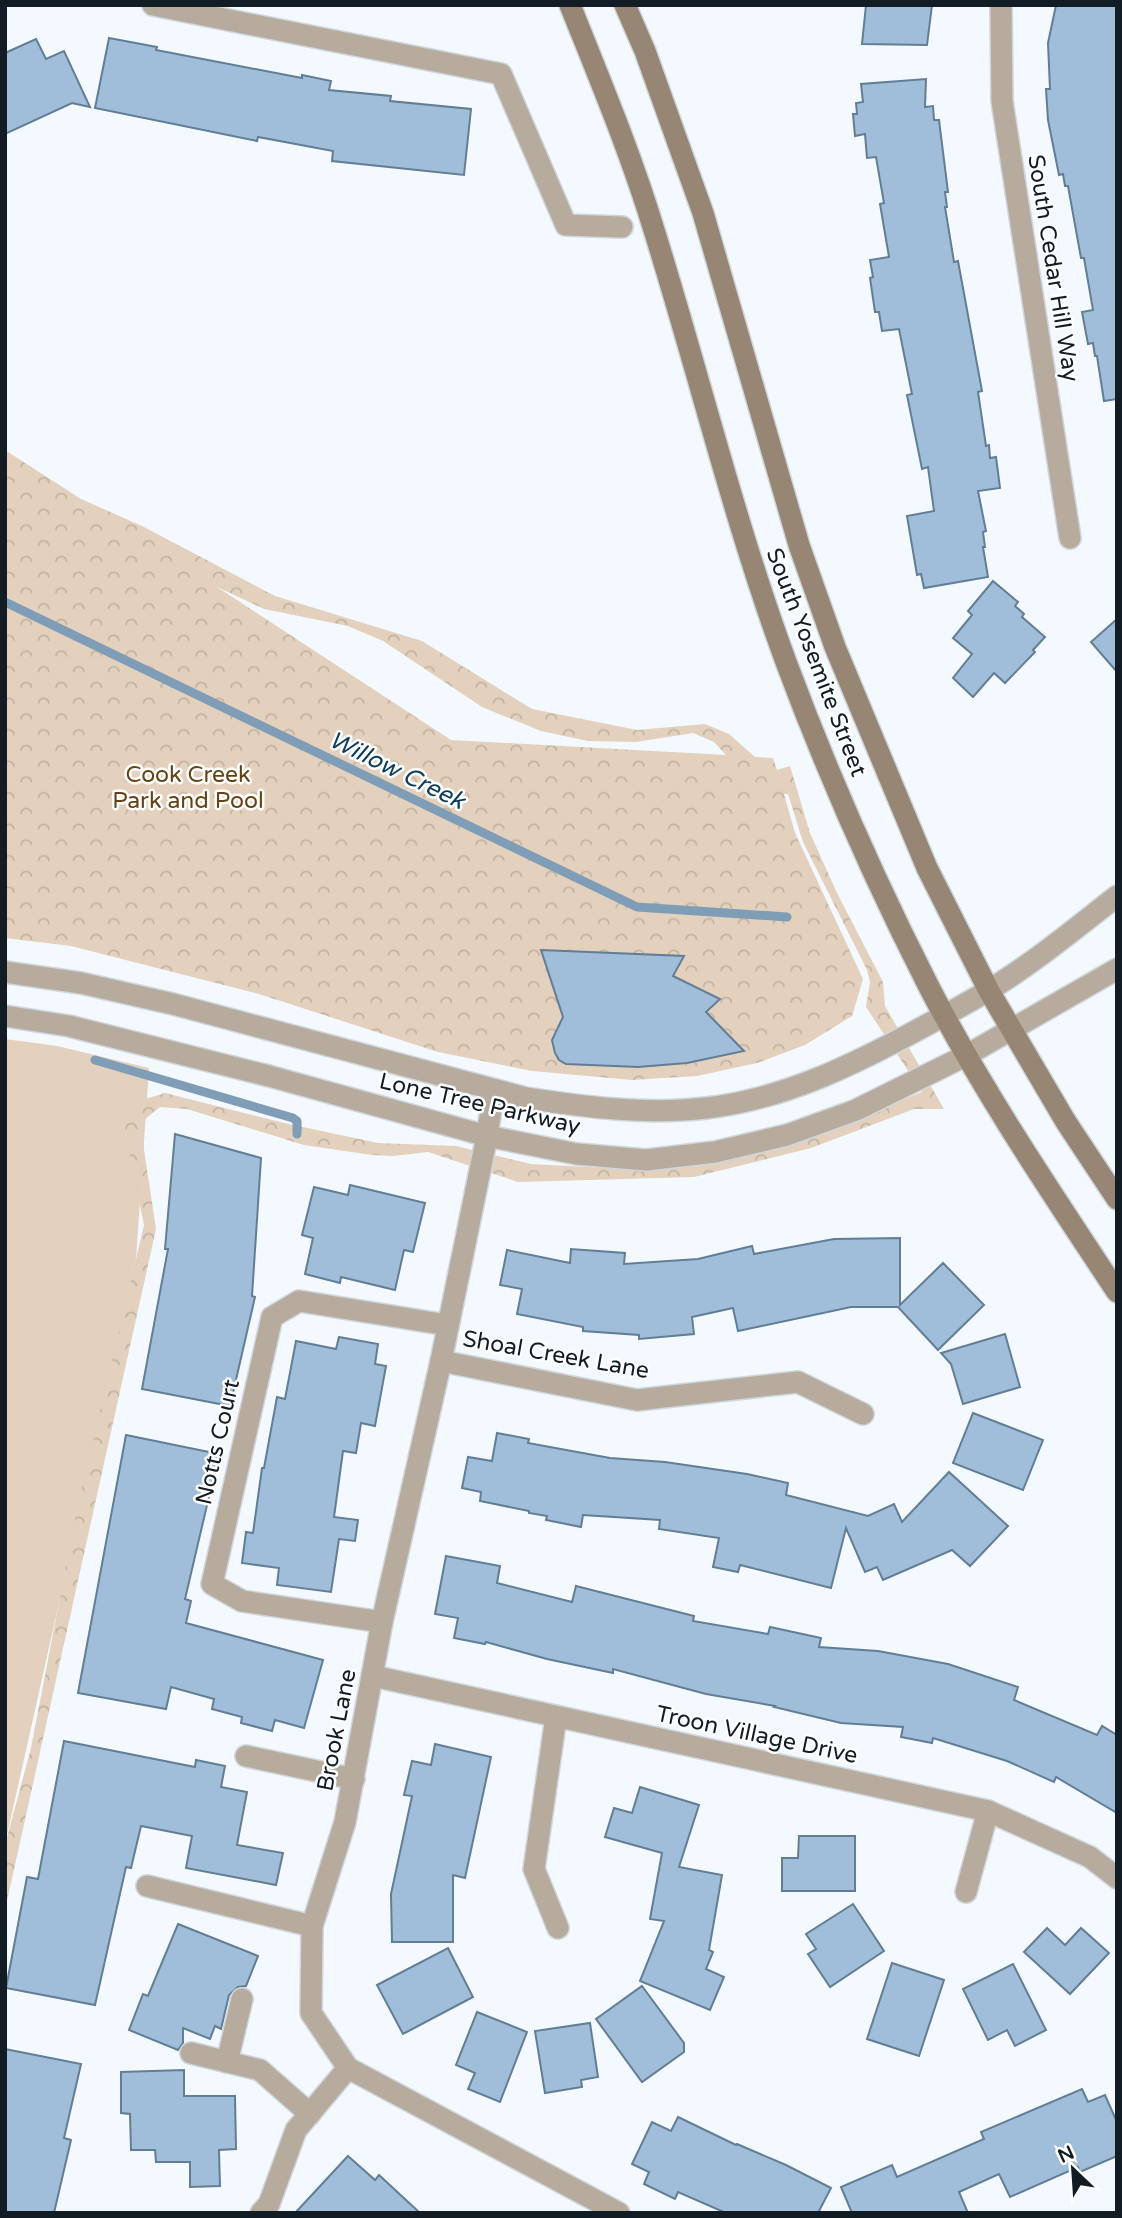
<svg xmlns="http://www.w3.org/2000/svg" width="1122" height="2218" font-family="'Varela Round',sans-serif">
  <defs>
    <pattern id="park-crowns" width="20" height="18" patternUnits="userSpaceOnUse" patternTransform="scale(1.75)"><rect width="20" height="18" fill="#e3d1bd"/><path d="M2 6a3 3 0 1 1 6 0M12 15a3 3 0 1 1 6 0" fill="none" stroke="#c2b3a2"/></pattern>
  </defs>
  <rect width="100%" height="100%" fill="#f3f9ff"/>
  <path fill="#e3d1bd" d="M5,1039l52,7 92,22 -13,191 -131,585z"/>
  <path fill="url(#park-crowns)" fill-rule="evenodd" d="M5,450l76,49 61,27 133,70 147,45 110,68 105,21 68,-6 24,10 26,23 18,1 4,12 13,-4 20,67 27,60 46,89 2,24 59,103h-30l-103,39 -117,29 -176,5 -90,-30 -35,4 -21,-1 -68,-10 -117,-36 -27,-2 -20,16 16,106 -151,681v-65l26,-97 46,-239 67,-284 -19,-93v-27l40,-12 119,30 94,20 78,3 75,18 76,4 95,-5 102,-24 118,-47 -56,-85 4,-25 -3,-12 -64,-128 -15,-48h-4l11,39 68,146 -11,37 -47,29 -48,18 -60,13 -65,4 -100,-9 -94,-19 -179,-58 -188,-48 -66,-8zM217,587l47,22 84,17 35,15 99,66 59,24 47,10 48,1 57,-9 21,9 12,13 -275,-15z"/>
  <g fill="none" stroke-linecap="round" stroke-linejoin="round">
    <g stroke="#809db7" stroke-width="9">
      <path d="M5,602l632,305 150,10"/>
      <path d="M95,1060l198,58 4,3v13"/>
    </g>
  </g>
  <g fill="#a0bed9" stroke="#627e96" stroke-width="2">
    <path d="M866,5h66l-5,40 -65,-1z"/>
    <path d="M1056,5h61v394l-13,2 -7,-45h-2l-2,-13 -5,1 -6,-32 11,-2 -9,-52h-3l-13,-72h-3l-2,-12 -4,1 -11,-55 -2,-31h4l-2,-46z"/>
    <path d="M109,38l48,9 -1,3 146,28v-3l29,6 -2,9 62,6 -1,5 81,8 -7,66 -132,-14 1,-10 -75,-14 -1,4 -162,-33z"/>
    <path d="M36,39l10,20 18,-8 26,56 -18,-4 -67,31v-81z"/>
    <path d="M926,79l-1,28 8,-1 1,14h5l9,72h-3l2,15h-2l9,55 4,-1 24,130 -4,1 8,54 3,-1 1,13 6,-1 4,31 -22,3 8,40 -3,1 2,15h-2l5,30 -64,11 -3,-14 -4,1 -10,-59 27,-5 -6,-44 -6,2 -15,-74 5,-1 -13,-65 -17,2 -3,-19h-4l-5,-34 3,-1 -3,-17 19,-3 -9,-53 4,-1 -8,-46 -9,1 -2,-24 -10,2 -2,-22h4l-1,-11 7,-1 -2,-18z"/>
    <path d="M993,581l25,21 -3,4 9,8 -2,3 23,20 -12,13 2,2 -30,31 -11,-10 -21,24 -20,-19 19,-24 -19,-16 19,-23 -4,-4z"/>
    <path d="M1117,619v53l-26,-30z"/>
    <path d="M541,950l143,6 -11,20 47,23 -14,13 38,39 -57,12 -49,4 -72,-3 -7,-4 -4,-7 -3,-13 11,-23z"/>
    <path d="M175,1134l86,24 -9,138 3,1 -25,109 -88,-17 26,-140h-3z"/>
    <path d="M350,1185l75,18 -12,49 -9,-2 -9,40 -54,-13 -1,6 -35,-9 8,-36 -11,-3 12,-48 34,8z"/>
    <path d="M900,1238v67l43,-42 41,42 -46,45 -40,-43h-47l-113,24 -5,-23 -41,9 2,17 -55,5v-4l-56,-4v-4l-66,-13 5,-25 -22,-4 7,-35 63,13 1,-14 54,4 -1,11 74,-5 54,-13 2,8 80,-15z"/>
    <path d="M1005,1334l15,53 -57,17 -12,-40 -10,-11z"/>
    <path d="M339,1337l39,7 -3,20 11,2 -11,60 -14,-3 -5,30 -13,-2 -9,66 24,3 -3,21 -16,-2 -8,53 -54,-7 2,-17 -37,-5 4,-31 7,1 9,-65h2l13,-71 8,2 11,-58 40,8z"/>
    <path d="M973,1413l70,27 -20,50 -70,-27z"/>
    <path d="M497,1433l32,6 -1,4 82,15 55,4 82,12 41,9 -2,12 82,21 26,-12 8,18 47,-50 59,54 -38,40 -18,-16 -69,30 -6,-13 -12,5 -19,-44 -15,60 -91,-23 -2,7 -25,-5 6,-29 -60,-9 1,-9 -77,-5 -2,12 -35,-7 1,-4 -18,-3v-2l-49,-10 1,-9 -19,-4 6,-31 24,4z"/>
    <path d="M126,1435l93,19 -34,145 6,2 -5,22 137,37 -19,68 -29,-8 -3,11 -31,-8 1,-6 -30,-8 2,-10 -43,-12 -5,22 -88,-16z"/>
    <path d="M446,1556l54,10 -3,17 75,19 4,-16 118,30 -1,5 75,13 2,-7 51,11 -2,9 59,4 70,13 70,23 -4,13 83,35 5,-9 15,9v78l-61,-36 -2,5 -47,-21 -74,-23 -1,5 -31,-6 2,-10 -62,-4 -67,-16 1,-1 -69,-12 -93,-25v4l-66,-14 -61,-17 -1,2 -31,-6 4,-20 -23,-4z"/>
    <path d="M64,1741l131,26 1,-7 29,6 -4,21 26,5 -10,53 46,8 -7,32 -90,-17 6,-32 -51,-10 -10,42 -5,-1 -31,138 -89,-17 21,-111 11,2z"/>
    <path d="M435,1744l56,13 -26,121 -12,-3v67h-61l-1,-48 21,-98 -8,-1 8,-34 19,4z"/>
    <path d="M640,1787l59,18 -20,62 43,8 -13,75 4,2 -7,17 18,8 -14,33 -70,-29 24,-60 -14,-2 12,-66 -57,-16 9,-29 18,5z"/>
    <path d="M799,1836h56v55h-73v-33h16z"/>
    <path d="M853,1904l31,47 -54,36 -22,-33 8,-5 -10,-15z"/>
    <path d="M178,1924l80,32 -12,30 -8,1 -9,8 -8,34 -6,-3 -5,13 -27,-11v15l-5,7 -49,-20 14,-36 5,2z"/>
    <path d="M1047,1928l18,17 16,-17 28,25 -39,41 -46,-42z"/>
    <path d="M448,1948l25,49 -70,37 -26,-49z"/>
    <path d="M892,1963l52,17 -25,76 -52,-17z"/>
    <path d="M1013,1964l33,66 -31,16 -8,-16 -19,10 -25,-51z"/>
    <path d="M642,1986l42,57v9l-42,30 -46,-63z"/>
    <path d="M477,2012l50,20 -27,70 -32,-13 7,-16 -19,-8z"/>
    <path d="M590,2023l8,54 -17,3 1,7 -37,6 -10,-62z"/>
    <path d="M5,2049l76,15 -17,74 7,2 -17,73h-49z"/>
    <path d="M184,2070v26h51l1,53 -17,1 1,36 -30,1v-25h-34l-1,-12h-24l-1,-36 -9,-1v-41z"/>
    <path d="M1082,2089l6,13 17,-7 12,27v34l-37,16 -2,-5 -68,30 -11,-23 -40,18 9,21h-116l-11,-26 51,-22 5,12 87,-38 -3,-7z"/>
    <path d="M678,2117l58,28 1,-1 49,21 45,23 -13,25h-92l-48,-21 -3,7 -31,-15 5,-12 -17,-8 20,-42 19,9z"/>
    <path d="M348,2156l27,24 4,-5 41,38h-125z"/>
  </g>
  <g fill="none" stroke-linecap="round" stroke-linejoin="round">
    <g stroke="#cfd6dc" stroke-width="24">
      <g id="minor">
        <path d="M153,5l348,69 65,151 56,2"/>
        <path d="M1001,5l1,96 68,437"/>
        <path d="M494,1090l-7,46 -46,225 -59,261 -37,200 -33,104 -1,87 37,55 271,145"/>
        <path d="M441,1361l196,39 161,-18 65,32"/>
        <path d="M382,1622l-140,-21 -30,-17 60,-267 27,-16 148,24"/>
        <path d="M373,1676l615,135 102,46 27,21"/>
        <path d="M556,1717l-22,152 24,59"/>
        <path d="M246,1756l108,23"/>
        <path d="M147,1886l165,40"/>
        <path d="M966,1892l22,-81"/>
        <path d="M191,2053l69,17 50,44"/>
        <path d="M227,2062l15,-63"/>
        <path d="M261,2213l8,-9 27,-74 52,-62"/>
      </g>
    </g>
    <g stroke="#cfd6dc" stroke-width="24">
      <g id="tertiary">
        <path d="M5,972l76,11 92,21 353,94c59,9 120,17 180,10 79,-9 149,-44 217,-81 35,-19 69,-37 101,-60 32,-22 62,-47 93,-71"/>
        <path d="M5,1016l64,10 200,50 218,60 90,18 69,6 69,-8 72,-17 69,-25 111,-55 150,-86"/>
      </g>
    </g>
    <g stroke="#cfd6dc" stroke-width="24">
      <g id="secondary">
        <path d="M570,5c30,75 61,149 84,225 45,144 80,291 132,432 41,110 89,219 142,323 55,107 123,207 189,307"/>
        <path d="M625,5l20,46 58,162 96,332 36,102 92,221 62,123 77,131 51,77"/>
      </g>
    </g>
    <use href="#minor" stroke="#b7ab9e" stroke-width="21"/>
    <use href="#tertiary" stroke="#b7ab9e" stroke-width="21"/>
    <use href="#secondary" stroke="#978673" stroke-width="21"/>
  </g>
  <g text-anchor="middle" stroke-width="5" stroke-linejoin="round" paint-order="stroke">
    <g font-size="23" fill="#111c25" stroke="#fff">
      <text transform="translate(1054 268) rotate(81)" y="8">South Cedar Hill Way</text>
      <text transform="translate(817 662) rotate(69)" y="8">South Yosemite Street</text>
      <text transform="translate(480 1103) rotate(13)" y="8">Lone Tree Parkway</text>
      <text transform="translate(556 1354) rotate(10)" y="8">Shoal Creek Lane</text>
      <text transform="translate(217 1442) rotate(-77)" y="8">Notts Court</text>
      <text transform="translate(336 1730) rotate(-79)" y="8">Brook Lane</text>
      <text transform="translate(757 1734) rotate(12)" y="8">Troon Village Drive</text>
    </g>
    <g font-size="23" fill="#674211" stroke="#fff">
      <text x="188" y="782">Cook Creek<tspan x="188" dy="26">Park and Pool</tspan></text>
    </g>
    <g font-size="24" font-style="italic" fill="#093c5f" stroke="#fff">
      <text transform="translate(397 770) rotate(26)" y="8">Willow Creek</text>
    </g>
  </g>
  <rect width="1122" height="2218" fill="none" stroke="#111c25" stroke-width="14"/>
  <g transform="translate(1073 2169) rotate(335)" stroke="#ffffff" stroke-width="5" paint-order="stroke">
  <path d="M0-5L12 26L0 18L-12 26Z" fill="#111c25"/>
  <text y="-10" font-size="19" font-weight="bold" text-anchor="middle" fill="#111c25">N</text>
  </g>
</svg>
